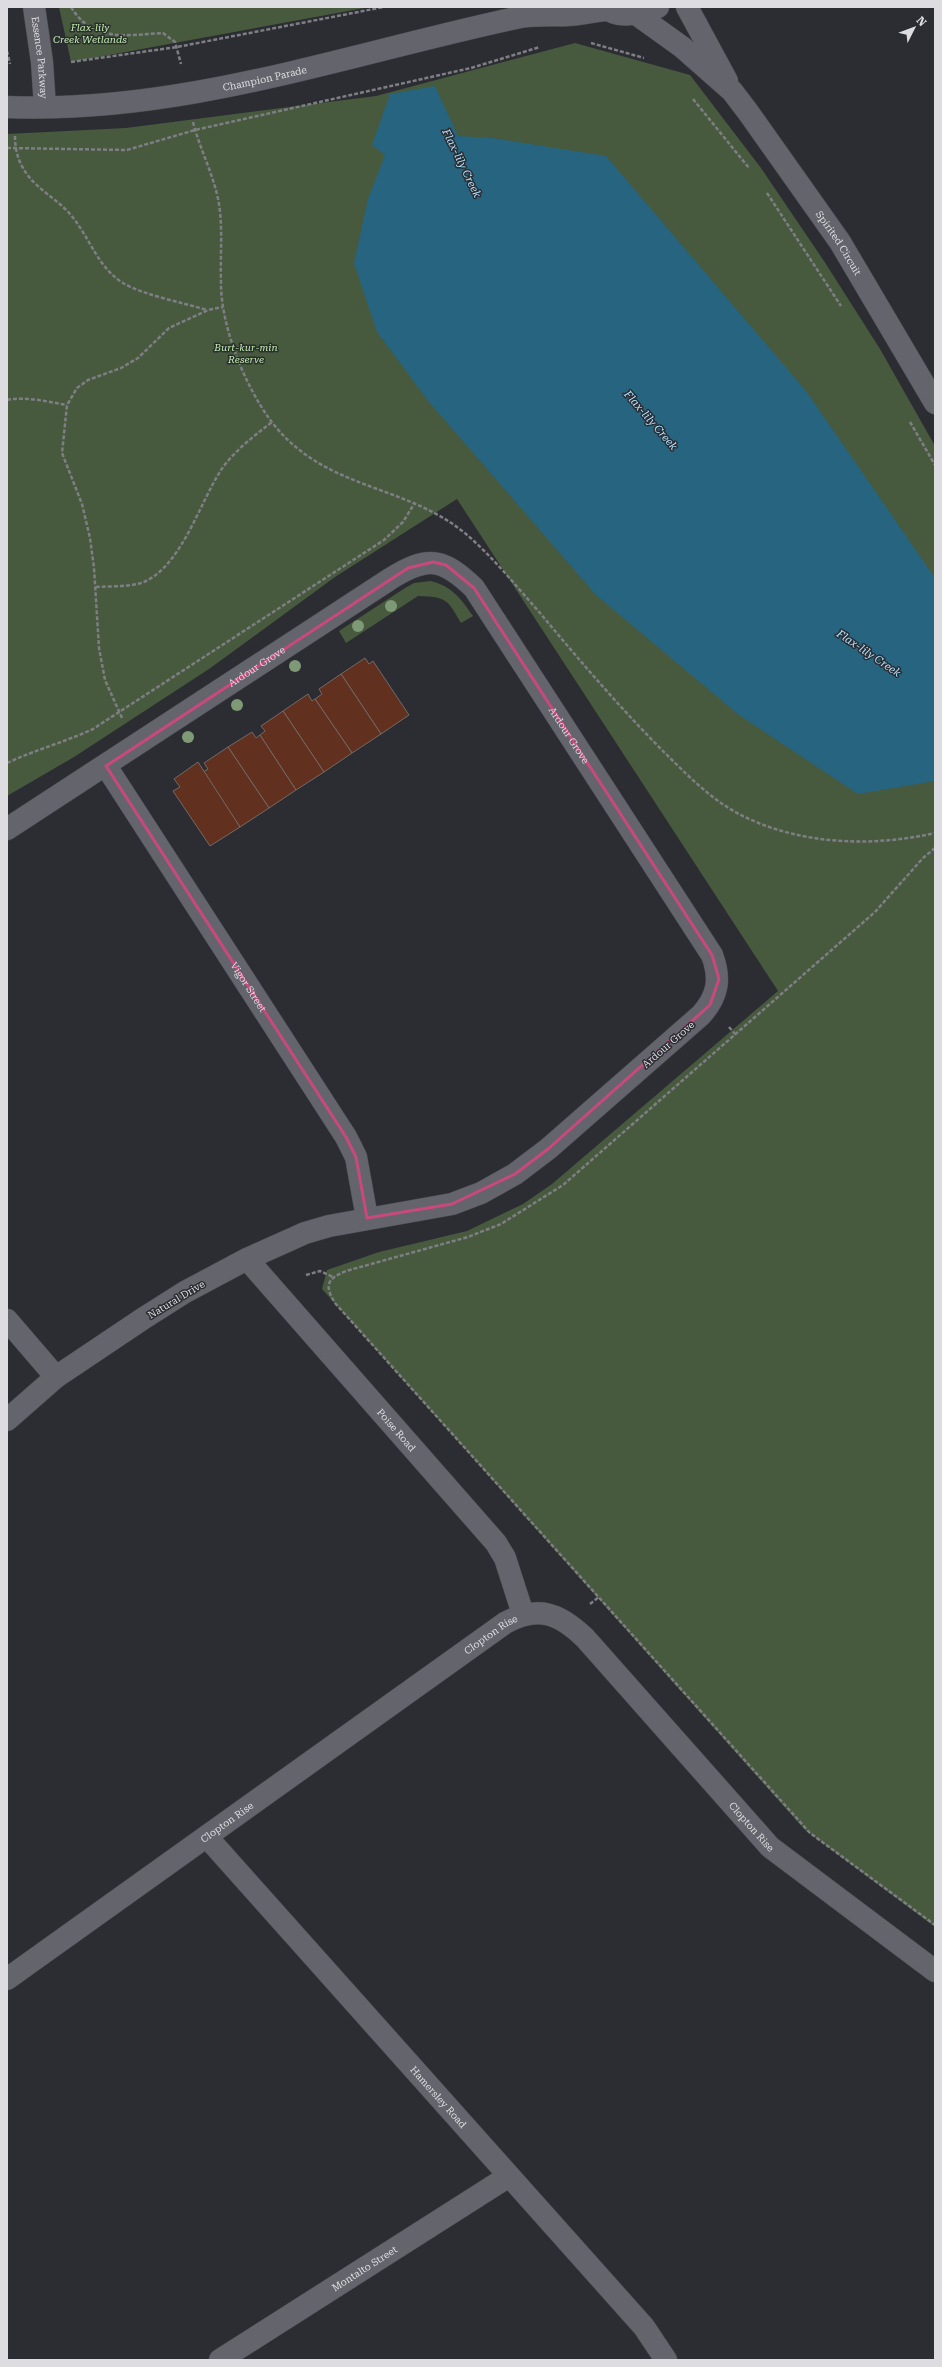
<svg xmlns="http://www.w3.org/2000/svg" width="942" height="2367" font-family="'Roboto Serif',serif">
  <rect width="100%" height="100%" fill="#2c2c33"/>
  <g fill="#475a3e">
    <path d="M59,7h311l-299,55z"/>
    <path d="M575,43l115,32 71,93 63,93 56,88 55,97v1481l-130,-97 -483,-541 5,-19 52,-18 88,-21 56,-27 29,-20 226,-193 -321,-492 -122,78 -126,92 -135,88 -67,39v-662l119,-6 250,-32z"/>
    <path d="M431,581c22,6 29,17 42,35l-12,7c-14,-24 -14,-26 -43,-27l-72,47 -7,-12 66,-43 9,-5z"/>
  </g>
  <path fill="#26647f" d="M435,86l23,50 34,2 114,18 200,235 129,187v203l-77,13 -119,-79 -143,-120 -167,-193 -52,-70 -23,-69 14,-64 17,-44 -13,-10 18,-51z"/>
  <g fill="#61301e" stroke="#736a67">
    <path d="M365,658l4,6 4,-3 36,54 -28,19 -40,-60z"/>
    <path d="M341,674l40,60 -29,19 -37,-54 7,-5 -3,-5z"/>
    <path d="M308,694l4,7 3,-2 37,54 -28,19 -41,-61z"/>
    <path d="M283,711l41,61 -28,18 -36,-55 5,-4 -4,-5z"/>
    <path d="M252,732l4,6 4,-3 36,55 -27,18 -41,-61z"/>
    <path d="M228,747l41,61 -29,19 -37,-55 5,-3 -4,-6z"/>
    <path d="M198,762l42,65 -30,19 -37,-55 7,-4 -6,-8z"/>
  </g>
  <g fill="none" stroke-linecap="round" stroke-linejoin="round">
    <g stroke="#49494e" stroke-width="23">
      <g id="minor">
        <path id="s1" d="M34,7l8,55 3,45"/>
        <path d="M687,7l40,74"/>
        <path id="s2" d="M636,14l46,33 50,44 16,21 92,130 95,161"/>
        <path id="s3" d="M106,766l240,371 10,20 11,61"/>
        <path id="s4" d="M7,829l383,-250c37,-23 52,-22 84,9l238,367c9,24 6,41 -11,60l-153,134 -33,25 -34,19 -29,11 -123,22 -24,7 -58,26 -62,33 -41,26 -88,59 -49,43"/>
        <path id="s5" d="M247,1259l249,284 9,15 18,56"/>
        <path d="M7,1320l49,57"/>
        <path id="s6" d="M207,1837l437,490 22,33"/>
        <path id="s7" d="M7,1979l498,-356c33,-18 54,-10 80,15l185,209 165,124"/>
        <path id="s8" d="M220,2360l289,-184"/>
      </g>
    </g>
    <g stroke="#49494e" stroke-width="23">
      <g id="tertiary">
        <path d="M605,7c14,14 37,5 53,0"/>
        <path id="s9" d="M7,107c174,7 341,-53 509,-89 17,-4 35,-2 52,-3 13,-1 27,-4 40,-5"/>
      </g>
    </g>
    <g stroke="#7e7e84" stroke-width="2.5" stroke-dasharray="4 2" stroke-linecap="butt">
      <path d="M71,7c22,36 56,28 92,26l12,9 6,22"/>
      <path d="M591,43l53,15"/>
      <path d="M7,51l3,13"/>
      <path d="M71,62l106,-15 207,-40"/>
      <path d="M693,99l56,69"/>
      <path d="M193,122c7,28 21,53 26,82 4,26 1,52 2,79 0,44 24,103 50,138 53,70 134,62 195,113 27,23 50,52 74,79 40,48 81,96 125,140 24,24 50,50 80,64 58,28 128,30 190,16"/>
      <path d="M15,136c0,11 2,22 8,32 11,20 32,29 47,46 20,23 27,53 53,69 20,12 61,20 84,27"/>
      <path d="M7,148l120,2 68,-20 276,-62 69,-21"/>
      <path d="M767,193l74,113"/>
      <path d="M7,400c20,-4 41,2 60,5"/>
      <path d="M910,422l25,43"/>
      <path d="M96,587c14,-1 31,0 45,-4 39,-13 59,-81 80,-113 13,-19 33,-34 51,-48"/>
      <path d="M122,718l-17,-38 -6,-32 -5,-80 -4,-30 -8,-34 -20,-51 5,-48 10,-17 11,-8 33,-12 17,-10 31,-30 39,-18 15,-3"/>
      <path d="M7,763c28,-13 58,-21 86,-34l291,-189 19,-18 11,-18"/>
      <path d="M935,848l-12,10 -48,54 -312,273 -62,39 -33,13 -122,34c-19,8 -22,14 -11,32l475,530 125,92"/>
      <path d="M729,1027l7,8"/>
      <path d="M306,1275l14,-4 13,6"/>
      <path d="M590,1604l9,-7"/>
    </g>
    <use href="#minor" stroke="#64646c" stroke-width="22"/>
    <use href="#tertiary" stroke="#64646c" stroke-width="22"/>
  </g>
  <g fill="#7e9975">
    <circle cx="391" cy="606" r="6"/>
    <circle cx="358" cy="626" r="6"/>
    <circle cx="295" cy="666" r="6"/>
    <circle cx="237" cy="705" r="6"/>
    <circle cx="188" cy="737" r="6"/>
  </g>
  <path fill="none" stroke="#c9497c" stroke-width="3" stroke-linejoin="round" d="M433,562l13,3 28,23 238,367 7,24 -9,26 -162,144 -33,25 -63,30 -85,14 -11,-61 -10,-20 -240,-371 302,-198z"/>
  <g text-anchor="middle" stroke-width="3" stroke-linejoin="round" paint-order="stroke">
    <g font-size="10" font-style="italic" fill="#c1f2ab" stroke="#2c2c33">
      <text x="90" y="31">Flax-lily<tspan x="90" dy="12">Creek Wetlands</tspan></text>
      <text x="246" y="351">Burt-kur-min<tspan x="246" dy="12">Reserve</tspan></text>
    </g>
    <g font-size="10" fill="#dddde1" stroke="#2c2c33">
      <text dy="4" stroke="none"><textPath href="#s1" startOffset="51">Essence Parkway</textPath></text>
      <text dy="4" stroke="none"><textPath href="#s9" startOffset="260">Champion Parade</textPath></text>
      <text dy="4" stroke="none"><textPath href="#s2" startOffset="309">Spirited Circuit</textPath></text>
      <text dy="4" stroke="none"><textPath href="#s4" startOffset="298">Ardour Grove</textPath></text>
      <text dy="4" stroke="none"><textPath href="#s4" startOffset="728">Ardour Grove</textPath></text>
      <text dy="4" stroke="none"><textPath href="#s3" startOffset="263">Vigor Street</textPath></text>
      <text transform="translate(668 1044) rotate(-41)" y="4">Ardour Grove</text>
      <text transform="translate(176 1299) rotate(-31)" y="4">Natural Drive</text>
      <text dy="4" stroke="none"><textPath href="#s5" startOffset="227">Poise Road</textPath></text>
      <text dy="4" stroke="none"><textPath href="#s7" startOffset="594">Clopton Rise</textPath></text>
      <text dy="4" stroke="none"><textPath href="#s7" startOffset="270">Clopton Rise</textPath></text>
      <text dy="4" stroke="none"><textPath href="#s7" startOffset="953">Clopton Rise</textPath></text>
      <text dy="4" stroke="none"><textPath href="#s6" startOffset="348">Hamersley Road</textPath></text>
      <text dy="4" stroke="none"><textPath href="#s8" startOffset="171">Montalto Street</textPath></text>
    </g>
    <g font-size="11" font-style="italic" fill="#b0e4fe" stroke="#2c2c33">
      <text transform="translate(462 163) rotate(64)" y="4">Flax-lily Creek</text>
      <text transform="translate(651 420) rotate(49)" y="4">Flax-lily Creek</text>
      <text transform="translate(869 653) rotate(34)" y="4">Flax-lily Creek</text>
    </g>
  </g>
  <rect width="942" height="2367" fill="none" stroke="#dddde1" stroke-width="16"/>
  <g transform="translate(914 28) rotate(48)" stroke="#2c2c33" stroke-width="3" paint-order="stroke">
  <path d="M0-3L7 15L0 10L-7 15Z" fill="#dddde1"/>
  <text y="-6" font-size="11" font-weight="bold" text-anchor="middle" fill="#dddde1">N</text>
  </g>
</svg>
